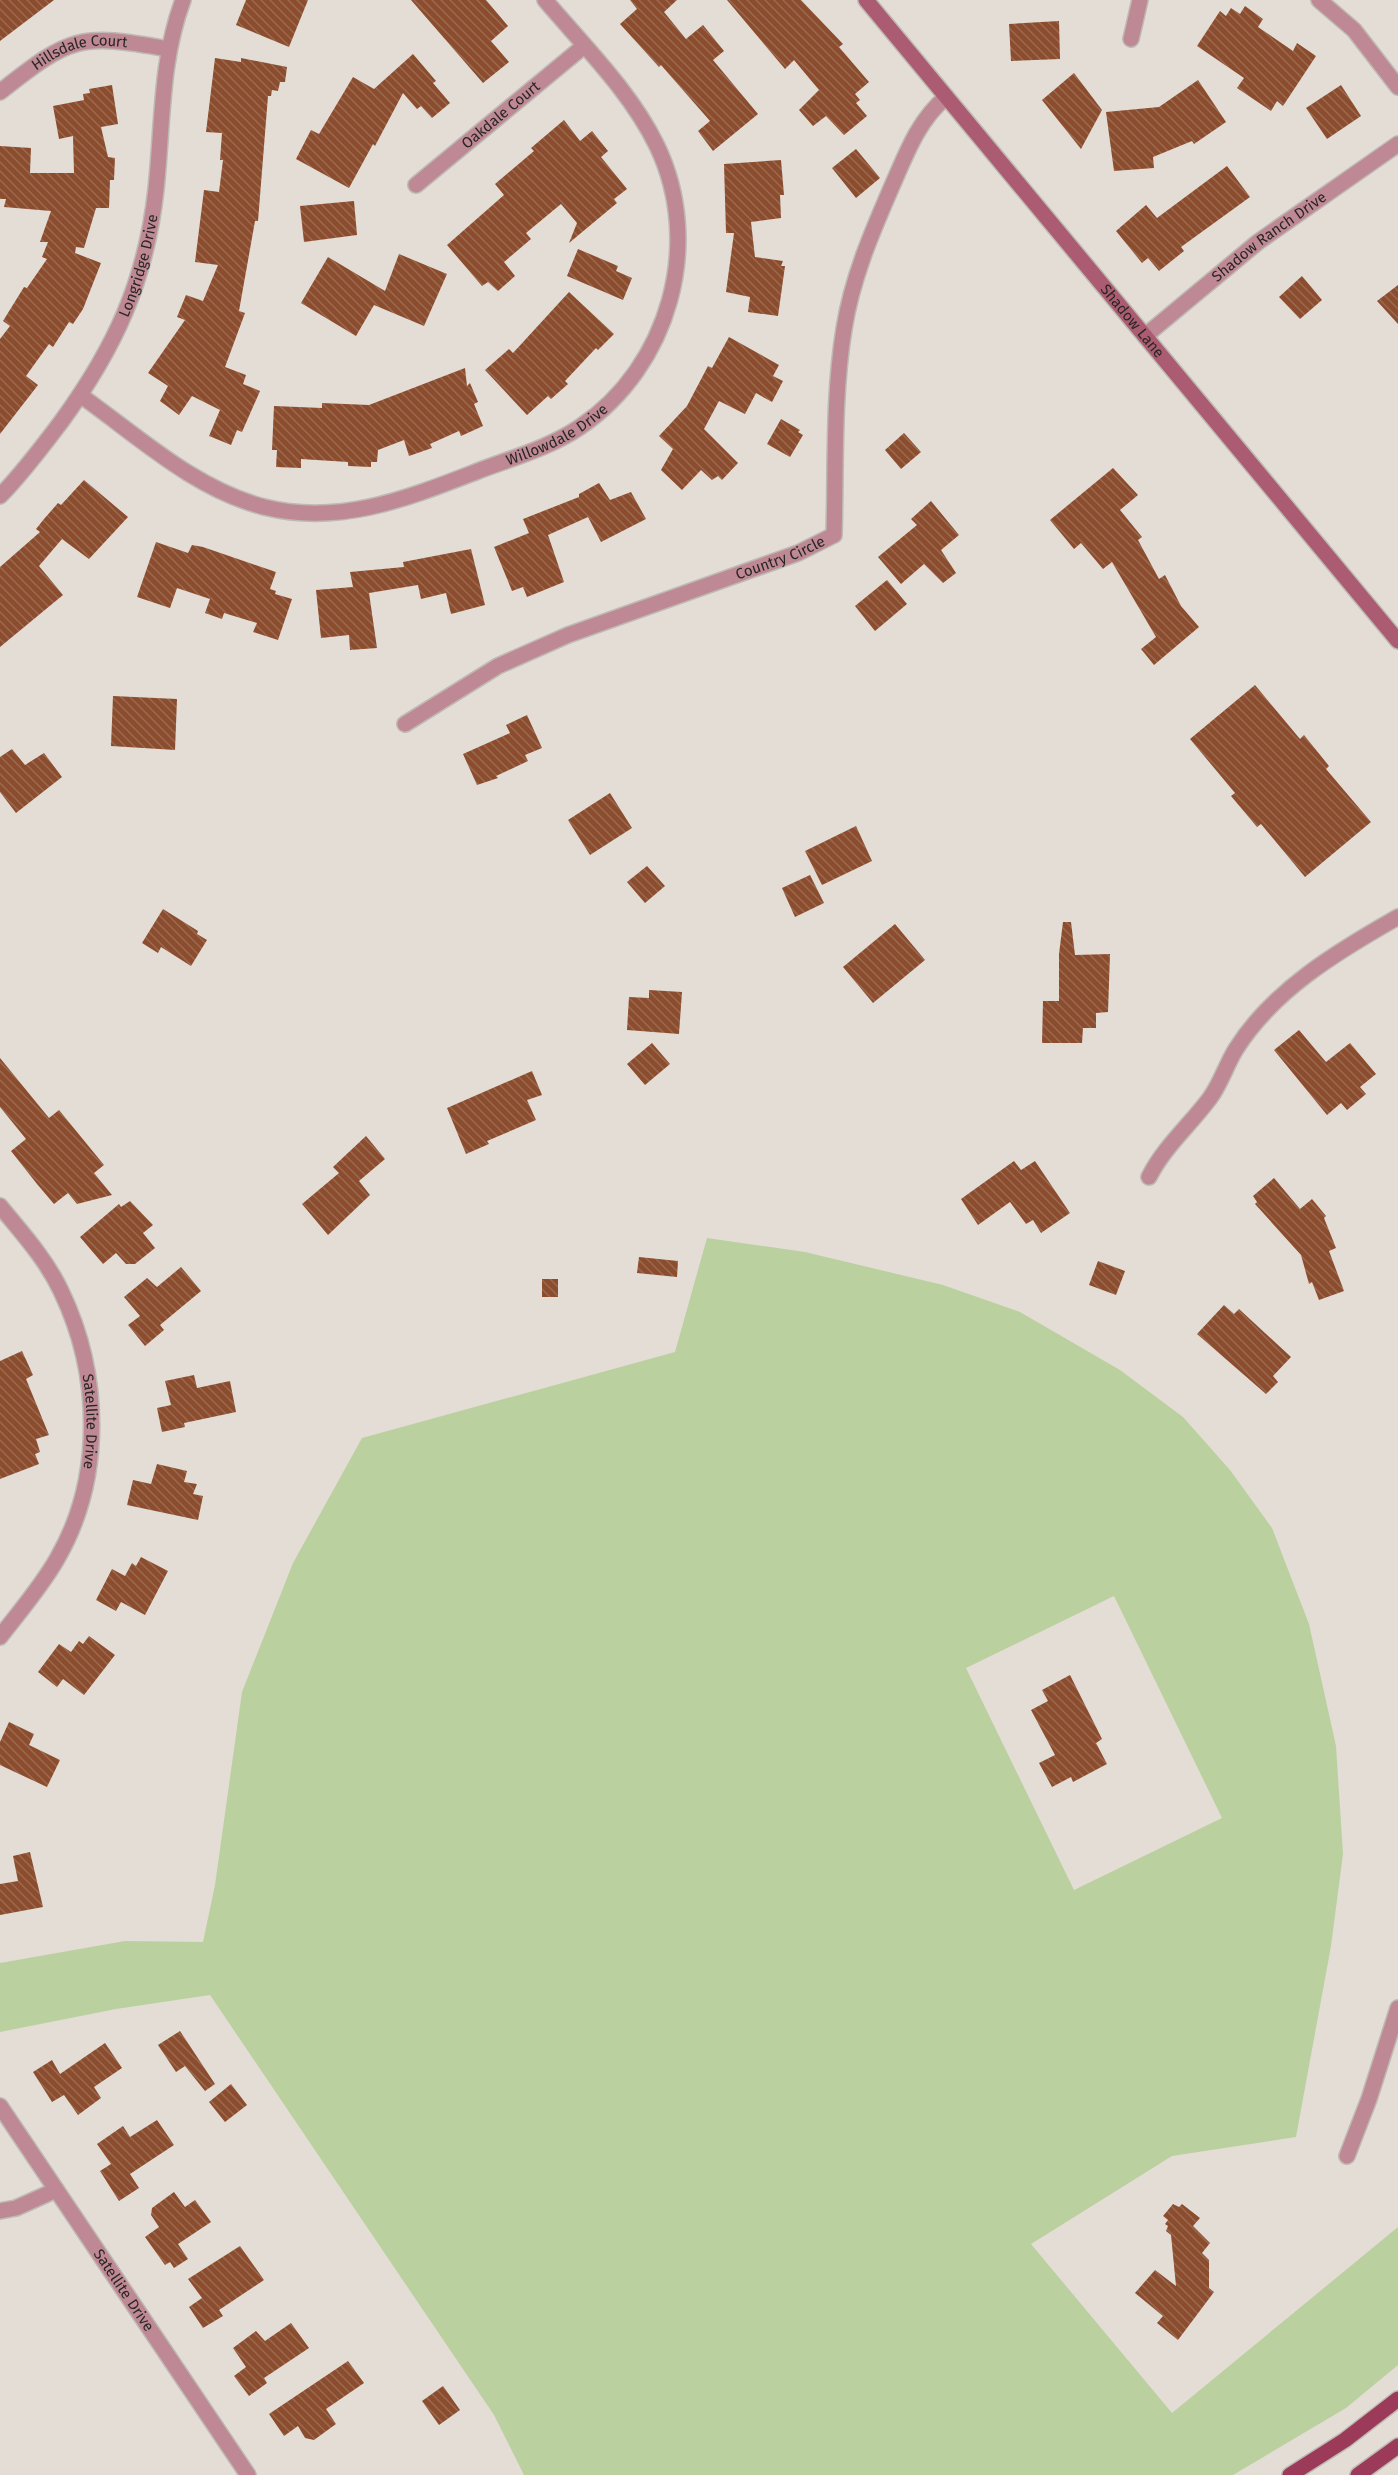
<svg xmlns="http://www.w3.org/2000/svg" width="1398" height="2475" font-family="'Fira Sans',sans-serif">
  <defs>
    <pattern id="building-back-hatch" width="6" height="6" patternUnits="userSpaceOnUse" patternTransform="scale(1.5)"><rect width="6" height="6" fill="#8c4d2e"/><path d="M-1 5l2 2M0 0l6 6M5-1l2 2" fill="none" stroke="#996952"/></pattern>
  </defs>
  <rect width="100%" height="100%" fill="#e3ddd6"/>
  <path fill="#bbd09f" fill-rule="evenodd" d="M707,1238l98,14 138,33 77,27 100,58 63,47 47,53 42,58 37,96 27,122 7,108 -12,92 -35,191 -124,19 -141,88 141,169 226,-186v138l-52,43 -113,67h-709l-30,-60 -284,-420 -94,14 -116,23v-69l125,-22 78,1 12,-57 27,-193 51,-129 69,-125 313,-86zM1114,1596l108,222 -148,72 -108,-222z"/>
  <g fill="url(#building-back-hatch)">
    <path d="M0,0h54l-54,41z"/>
    <path d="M246,0h62l-19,47 -53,-22z"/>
    <path d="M411,0h75l22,26 -17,15 18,21 -26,21z"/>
    <path d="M630,0h47l-13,12 22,27 17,-14 21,26 -11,9 45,54 -45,37 -15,-20 12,-10 -49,-56 -2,2 -39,-43 17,-15z"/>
    <path d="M727,0h74l42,44 -4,3 30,35 -14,12 5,6 -4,3 11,13 -23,19 -18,-19 -13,10 -14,-16 20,-20 -25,-30 -9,9z"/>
    <path d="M1245,6l18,13 -5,8 35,24 4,-8 19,13 -33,50 -6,-5 -6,10 -34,-23 7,-10 -47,-32 23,-35 6,5 5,-8 9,6z"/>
    <path d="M1059,21l1,38 -49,2 -2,-37z"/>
    <path d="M413,54l23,27 -3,2 17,20 -18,15 -11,-12 -4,3 -14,-16 -28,53 -2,-2 -24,44 -53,-29 15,-29 8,4 34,-57 21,12z"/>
    <path d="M215,58l26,4v-4l46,9 -2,15h-5l-2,9 -6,-1 -1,6h-3l-10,125h-3l-16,90 6,2 -20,54 21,8 -3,9 17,7 -18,41 -5,-2 -6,15 -22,-9 11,-26 -28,-14 -13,19 -19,-14 8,-15 -20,-13 37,-53 -8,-3 9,-22 17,6 15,-36 -23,-3 9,-72 15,2 4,-32h-3l2,-27 -16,-1z"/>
    <path d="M1074,73l28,37 -21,39 -39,-49z"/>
    <path d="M1198,80l28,42 -32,22 -2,-3 -39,16 1,11 -40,3 -8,-59 53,-5z"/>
    <path d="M112,85l6,39 -17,3 7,30 7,1 -1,22h-4l-1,28h-13l-12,40 -8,-1 -1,6 26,10 -18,46 -10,15 -4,-2 -16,25 -4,-3 -23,32 12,9 -38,49v-95l10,-13 -7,-5 21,-34 3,1 20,-29 -5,-2 6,-15h-8l11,-31 -47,-4 2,-8h-6v-53l31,2 -1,25h44l-1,-37 -14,3 -6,-33 31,-6 -1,-6 7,-1 -1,-4z"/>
    <path d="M1341,85l20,31 -34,23 -21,-31z"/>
    <path d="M564,120l16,21 12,-10 16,20 -7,6 26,32 -13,10 3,4 -48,40 8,-20 -16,-19 -35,29 5,6 -27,23 11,14 -17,15 -10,-9 -6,4 -35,-41 57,-50 -9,-11 39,-33 -3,-3z"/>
    <path d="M856,149l24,29 -24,20 -24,-30z"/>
    <path d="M781,160l3,35h-4l1,23 -30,4 4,35 28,4 -2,5h4l-7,50 -30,-4 2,-15 -24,-5 8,-59h-8l-2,-69z"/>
    <path d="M1227,166l23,31 -69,50 3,4 -25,20 -11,-13 -6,5 -26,-32 30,-26 11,13z"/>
    <path d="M354,201l3,34 -53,7 -4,-36z"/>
    <path d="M578,249l40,17 -2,5 16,7 -9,22 -56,-24z"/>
    <path d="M399,254l48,20 -23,52 -50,-21 -18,31 -55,-33 27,-46 57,34z"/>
    <path d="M1302,276l20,24 -22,19 -21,-22z"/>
    <path d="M1398,285v39l-21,-23z"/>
    <path d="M569,292l45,42 -16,16 -2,-2 -31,33 3,3 -17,15 -3,-3 -21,19 -42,-45 24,-21 4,4z"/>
    <path d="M729,337l50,28 -6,11 10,5 -11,21 -16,-9 -11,21 -26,-13 -15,28 34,34 -16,17 -4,-4 -6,4 -11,-10 -19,20 -21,-20 12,-21 -14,-13 28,-30 21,-40 4,2z"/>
    <path d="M465,368l2,18 3,-3 8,19 -4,2 9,22 -22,10 -2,-5 -29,13 2,4 -23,8 -5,-16 -26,10 -1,12h-6v5l-23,-1v-4l-47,-3v9l-25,-1 1,-17h-5l2,-44 48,2v-5l47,2z"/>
    <path d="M781,419l19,11 -2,2 5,3 -13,22 -23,-13z"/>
    <path d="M904,433l17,19 -20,17 -16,-19z"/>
    <path d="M1113,468l25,27 -18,15 22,27 -4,3 21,39 6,-4 16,31 18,21 -45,38 -13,-16 15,-12 -44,-75 -9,7 -22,-26 -7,6 -24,-29z"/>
    <path d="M84,480l44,37 -39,42 -27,-20 -23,27 24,29 -63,52v-80l40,-35 -4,-3 8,-10 14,-16 3,2z"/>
    <path d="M599,483l11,17 21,-8 15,27 -45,23 -13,-25 -40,18 16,47 -37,15 -4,-10 -11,4 -18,-44 35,-14 -6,-14 56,-22v-3z"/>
    <path d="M931,501l28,34 -18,15 15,23 -13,10 -19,-19 -23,20 -23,-27 39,-32 -6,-6z"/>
    <path d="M156,542l32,11 4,-8 11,2 73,25 -6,17 6,2 -1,3 17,5 -14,41 -25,-8 4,-9 -33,-10 -2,6 -17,-6 5,-14 -33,-11 -7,20 -33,-11z"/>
    <path d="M471,549l14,56 -34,9 -5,-21 -25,6 -3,-14 -49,8 8,55 -27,2 -1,-15 -28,3 -5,-48 37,-3 -3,-15 54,-5 -1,-5z"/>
    <path d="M887,580l20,24 -32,27 -20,-25z"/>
    <path d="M1255,685l45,54 4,-4 25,31 -3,3 45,53 -66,55 -44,-53 -4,3 -26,-31 4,-3 -45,-54z"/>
    <path d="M113,696l64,3 -2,51 -64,-4z"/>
    <path d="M527,715l15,33 -17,7 3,6 -32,15 2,2 -21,7 -14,-31 47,-21 -4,-8z"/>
    <path d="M12,749l13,16 19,-12 18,24 -46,36 -16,-21v-35z"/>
    <path d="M610,793l22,35 -42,27 -22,-35z"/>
    <path d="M856,826l16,35 -50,24 -17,-34z"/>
    <path d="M647,866l18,20 -20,17 -18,-21z"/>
    <path d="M810,875l14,28 -29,14 -13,-29z"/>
    <path d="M163,909l35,22 -1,3 10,6 -16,26 -30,-19 -3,6 -16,-10z"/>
    <path d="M1063,922h8l4,33 35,-1 -2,58 -12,1v15h-13l-1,15h-40l1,-42h16v-47z"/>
    <path d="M895,924l30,36 -52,43 -30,-36z"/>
    <path d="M649,990l33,2 -3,42 -52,-4 2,-33 20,1z"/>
    <path d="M1299,1030l27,32 24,-19 26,31 -16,13 6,7 -19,16 -6,-7 -14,12 -53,-65z"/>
    <path d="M652,1043l18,21 -25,21 -18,-21z"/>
    <path d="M0,1058l49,60 10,-8 45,55 -10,8 18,22 -35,9 -9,-11 -14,11 -17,-20 -26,-33 15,-12 -26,-32z"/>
    <path d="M532,1071l10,24 -15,5 9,20 -49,21 2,3 -23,10 -19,-46z"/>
    <path d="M366,1136l19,23 -26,22 11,14 -42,40 -26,-31 37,-31 -6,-6z"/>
    <path d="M1014,1161l7,9 14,-9 35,52 -29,20 -8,-13 -7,4 -16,-22 -32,23 -17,-26z"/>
    <path d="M1274,1178l26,31 12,-10 14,17 -2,2 12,30 -7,3 15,40 -25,9 -7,-18 -3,2 -8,-29 -46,-51 2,-2 -4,-6z"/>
    <path d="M130,1201l23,24 -10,8 12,15 -20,16h-9l-10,-11 -13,11 -23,-27 39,-33 2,3z"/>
    <path d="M639,1257l39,4 -1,16 -40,-4z"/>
    <path d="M1098,1261l27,10 -9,24 -27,-10z"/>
    <path d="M181,1267l20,24 -41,34 4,5 -19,16 -17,-21 12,-9 -16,-19 23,-19 10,9z"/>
    <rect x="542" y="1279" width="16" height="18"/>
    <path d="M1224,1305l10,9 5,-5 52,48 -18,19 5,6 -12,12 -69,-60z"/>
    <path d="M22,1351l11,24 -7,4 23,56 -13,4 4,13 -5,2 4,10 -39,15v-118z"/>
    <path d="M194,1375l3,13 33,-7 6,31 -52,11 1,4 -23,5 -5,-24 14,-3 -6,-24z"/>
    <path d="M157,1464l30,7 -3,11 13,2 -4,10 10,2 -5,24 -71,-15 6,-25 18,4z"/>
    <path d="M141,1557l27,14 -23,44 -24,-13 -5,9 -20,-11 16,-31 13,7 7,-13 4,3z"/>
    <path d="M89,1636l26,19 -31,40 -21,-16 -6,8 -19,-15 21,-28 12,8 8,-11 4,3z"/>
    <path d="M1070,1675l32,64 -6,4 11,21 -34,18 -2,-5 -19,10 -13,-24 16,-8 -24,-45 17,-9 -6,-11z"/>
    <path d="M9,1722l25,12 -5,11 31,15 -13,27 -47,-22v-23z"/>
    <path d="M30,1852l13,55 -43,8v-31l18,-3 -5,-25z"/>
    <path d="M180,2031l35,53 -10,7 -20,-25 -9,6 -18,-27z"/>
    <path d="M105,2043l17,25 -28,19 7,11 -23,17 -14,-20 -12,7 -19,-30 19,-12 8,14z"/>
    <path d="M231,2084l16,21 -22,17 -16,-20z"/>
    <path d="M157,2120l17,25 -44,29 9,14 -20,13 -19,-30 11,-7 -14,-20 26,-18 7,11z"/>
    <path d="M174,2192l11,15 10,-7 16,22 -33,22 10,15 -14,9 -4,-6 -5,3 -20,-28 14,-10 -8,-12 1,-7z"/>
    <path d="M1173,2204l6,3 3,-3 18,14 -7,8 17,17 -8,10 7,7v28l5,4 -36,48 -21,-17 6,-7 -28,-23 20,-23 21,16 -5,-51 -5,-4 2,-5 -3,-2 3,-4 -5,-4z"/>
    <path d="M240,2246l24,34 -45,30 4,6 -20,12 -14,-21 13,-9 -14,-19z"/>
    <path d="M291,2323l18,25 -45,30 3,5 -18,13 -15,-20 12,-9 -13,-19 23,-17 9,10z"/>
    <path d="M348,2361l16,22 -38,26 10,15 -22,16 -9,-2 -7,-12 -14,10 -15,-22z"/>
    <path d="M443,2386l17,24 -21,15 -17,-24z"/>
  </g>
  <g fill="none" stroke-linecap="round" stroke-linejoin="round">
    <g stroke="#beb9b2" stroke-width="18">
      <g id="street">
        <path d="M1319,0l35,30 44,57"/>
        <path d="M1131,39l9,-39"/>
        <path id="s1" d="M0,92c71,-56 79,-59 168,-43"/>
        <path id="s2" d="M416,185l168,-139"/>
        <path id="s3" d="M1145,336l113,-94 140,-98"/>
        <path id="s4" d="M80,395c58,41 114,94 184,112 76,19 144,-9 214,-36 34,-13 71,-23 102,-44 89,-60 124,-183 77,-281 -26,-54 -73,-100 -112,-146"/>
        <path id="s5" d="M0,496c22,-22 42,-49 61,-74 54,-74 85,-141 95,-233 7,-65 4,-127 27,-189"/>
        <path id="s6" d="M405,724l93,-58 70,-31 230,-82 36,-18c2,-68 -1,-139 10,-206 8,-51 28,-97 48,-143 15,-34 26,-65 54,-89"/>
        <path d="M1149,1177c15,-30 41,-52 61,-79 11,-15 16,-33 26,-49 37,-59 102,-98 162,-132"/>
        <path id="s7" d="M0,1206c22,27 46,53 61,85 40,83 43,187 -4,268 -16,28 -37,52 -57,78"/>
        <path id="s8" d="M0,2106l248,369"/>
        <path d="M1347,2156l22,-57 29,-91"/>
        <path d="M0,2211l16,-3 40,-18"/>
      </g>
    </g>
    <g stroke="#beb9b2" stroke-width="18">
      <g id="secondary">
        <path id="s9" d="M866,0l532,641"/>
      </g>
    </g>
    <g stroke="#beb9b2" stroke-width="18">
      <g id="primary">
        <path d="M1290,2475l55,-35 53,-41"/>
        <path d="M1358,2475l40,-29"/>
      </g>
    </g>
    <use href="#street" stroke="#bf8895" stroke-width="15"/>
    <use href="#secondary" stroke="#ab5c72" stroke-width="15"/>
    <use href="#primary" stroke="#9b3a59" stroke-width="15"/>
  </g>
  <g text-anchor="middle" stroke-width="6" stroke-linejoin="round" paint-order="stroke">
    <g font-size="15" fill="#292724" stroke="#fff">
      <text dy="5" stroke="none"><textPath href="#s1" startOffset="92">Hillsdale Court</textPath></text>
      <text dy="5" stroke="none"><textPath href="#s2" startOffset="110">Oakdale Court</textPath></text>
      <text dy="5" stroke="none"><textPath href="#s3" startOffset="159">Shadow Ranch Drive</textPath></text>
      <text dy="5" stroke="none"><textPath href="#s5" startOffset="272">Longridge Drive</textPath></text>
      <text dy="5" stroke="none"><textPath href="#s9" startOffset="417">Shadow Lane</textPath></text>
      <text dy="5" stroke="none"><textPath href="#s4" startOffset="525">Willowdale Drive</textPath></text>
      <text dy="5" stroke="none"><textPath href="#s6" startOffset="412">Country Circle</textPath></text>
      <text dy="5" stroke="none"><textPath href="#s7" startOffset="240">Satellite Drive</textPath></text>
      <text dy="5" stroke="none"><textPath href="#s8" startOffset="222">Satellite Drive</textPath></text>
    </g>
  </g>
</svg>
